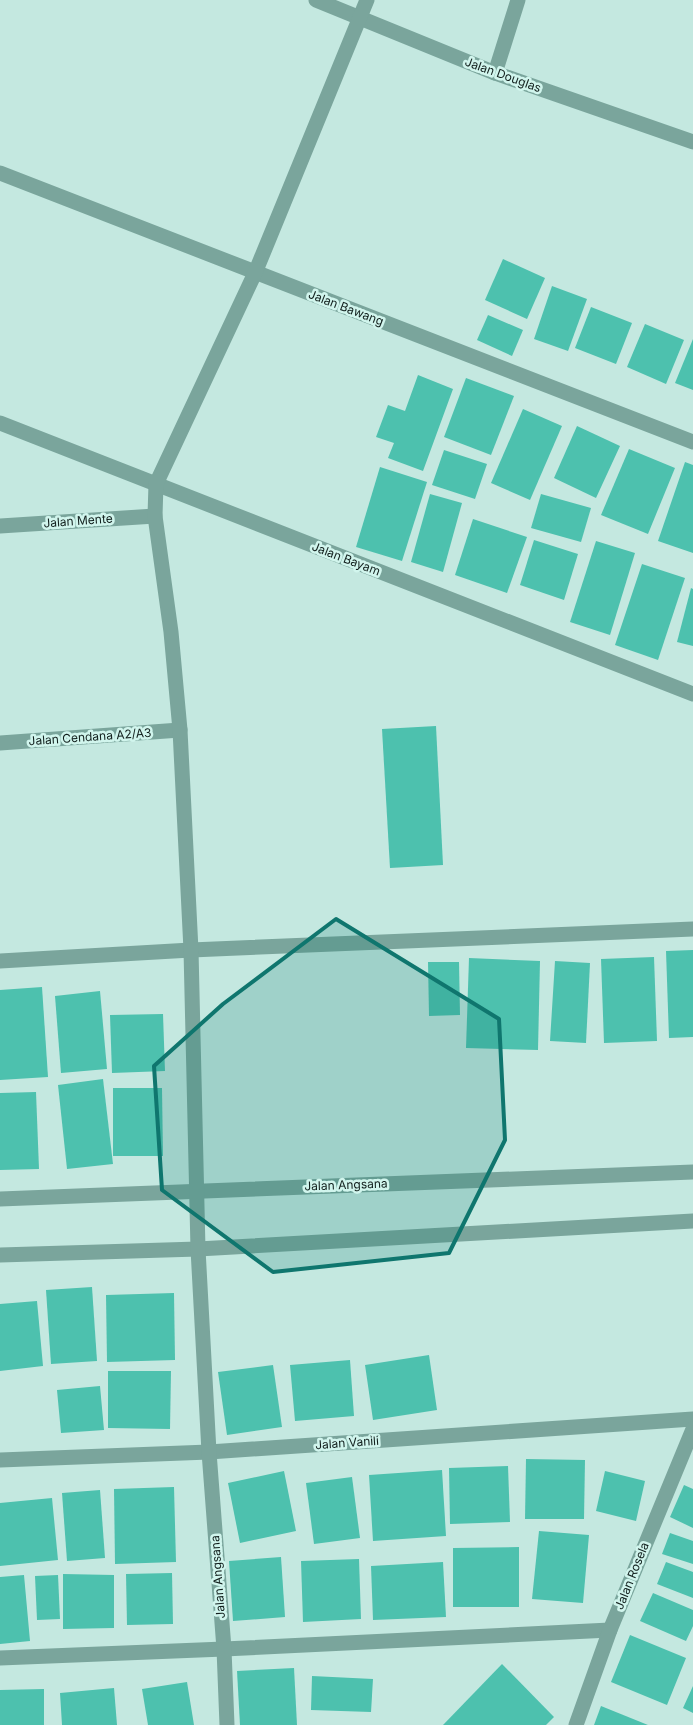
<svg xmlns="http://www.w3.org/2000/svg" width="693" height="1725" font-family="Inter,sans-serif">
  <rect width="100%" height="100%" fill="#c4e8e0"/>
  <g fill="#4dc1ae">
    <path d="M503,259l42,19 -18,41 -42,-19z"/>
    <path d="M552,286l35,13 -19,52 -34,-12z"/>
    <path d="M591,307l41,16 -16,41 -41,-16z"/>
    <path d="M488,315l35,15 -11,26 -35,-16z"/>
    <path d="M645,324l39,16 -18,44 -39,-17z"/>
    <path d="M693,339v51l-18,-7z"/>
    <path d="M418,375l35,14 -30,82 -35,-13 6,-15 -18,-6 12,-32 17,6z"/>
    <path d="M466,378l48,18 -23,59 -47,-18z"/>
    <path d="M523,409l39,17 -32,74 -39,-17z"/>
    <path d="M577,426l43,20 -24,52 -42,-20z"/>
    <path d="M629,449l46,19 -27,66 -47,-19z"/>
    <path d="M444,450l43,14 -12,35 -43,-14z"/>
    <path d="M685,462l8,3v88l-35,-12z"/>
    <path d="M380,467l47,15 -25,79 -46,-14z"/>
    <path d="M430,494l32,9 -19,69 -32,-10z"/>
    <path d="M541,494l50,14 -10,34 -50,-14z"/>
    <path d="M473,519l54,18 -20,56 -52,-18z"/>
    <path d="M534,540l44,14 -14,46 -44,-15z"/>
    <path d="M596,541l39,12 -25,82 -40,-13z"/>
    <path d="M642,564l43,14 -27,82 -43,-15z"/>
    <path d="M691,588l2,1v57l-16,-4z"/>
    <path d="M436,726l7,139 -53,3 -8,-139z"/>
    <path d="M693,950v87l-24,1 -3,-87z"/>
    <path d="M654,957l3,84 -53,2 -3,-84z"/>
    <path d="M469,958l71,3 -2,89 -72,-2z"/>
    <path d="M555,961l35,2 -4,80 -36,-2z"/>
    <path d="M428,962h31l1,53 -31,1z"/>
    <path d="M42,987l6,90 -48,3v-90z"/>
    <path d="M100,991l7,78 -46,4 -6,-77z"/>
    <path d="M163,1014l2,57 -53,2 -2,-58z"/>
    <path d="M103,1079l10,85 -46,5 -9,-84z"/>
    <path d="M113,1088h49l1,68h-50z"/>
    <path d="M36,1092l3,77 -39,1v-77z"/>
    <path d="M92,1287l5,74 -46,3 -5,-74z"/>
    <path d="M174,1293l1,67 -68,2 -1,-67z"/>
    <path d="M37,1301l6,65 -43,5v-67z"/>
    <path d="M429,1355l8,55 -64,10 -8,-55z"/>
    <path d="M350,1360l4,56 -59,5 -5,-56z"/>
    <path d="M273,1365l9,62 -55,8 -9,-63z"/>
    <path d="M108,1371h63l-1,58 -62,-1z"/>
    <path d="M100,1386l4,44 -43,3 -4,-43z"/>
    <path d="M526,1459l59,1 -1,59h-59z"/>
    <path d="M508,1466l2,56 -60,2 -1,-56z"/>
    <path d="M442,1470l4,66 -73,5 -4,-66z"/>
    <path d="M284,1471l12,60 -56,12 -12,-60z"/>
    <path d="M605,1471l40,10 -9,40 -40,-10z"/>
    <path d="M352,1477l8,61 -46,6 -8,-61z"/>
    <path d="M684,1485l9,4v39l-23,-11z"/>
    <path d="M174,1487l2,75 -61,2 -1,-75z"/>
    <path d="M100,1490l5,68 -38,3 -5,-68z"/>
    <path d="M52,1498l6,62 -58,6v-63z"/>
    <path d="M539,1531l50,4 -6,68 -51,-4z"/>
    <path d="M670,1533l23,8v23l-31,-10z"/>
    <path d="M519,1547v60h-66v-59z"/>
    <path d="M281,1557l4,60 -52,4 -4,-60z"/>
    <path d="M359,1559l2,60 -58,3 -2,-61z"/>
    <path d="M443,1562l3,55 -73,3 -2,-54z"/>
    <path d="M666,1562l27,10v26l-36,-14z"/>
    <path d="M172,1573l1,51 -46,1 -1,-51z"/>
    <path d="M63,1574l51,1v53l-51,1z"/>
    <path d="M24,1575l6,66 -30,3v-67z"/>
    <path d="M58,1575l2,44 -23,1 -2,-44z"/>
    <path d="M653,1593l40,17v16l-7,15 -46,-20z"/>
    <path d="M630,1635l56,23 -19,47 -56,-23z"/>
    <path d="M502,1664l52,53 -8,8h-103z"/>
    <path d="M294,1668l3,57h-57l-3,-54z"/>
    <path d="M312,1676l61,3 -2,33 -60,-2z"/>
    <path d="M187,1682l7,43h-46l-6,-36z"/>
    <path d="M693,1686v27l-10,-5z"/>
    <path d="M114,1688l3,37h-55l-2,-32z"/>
    <path d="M44,1689v36h-44v-35z"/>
    <path d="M601,1706l47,19h-54z"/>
  </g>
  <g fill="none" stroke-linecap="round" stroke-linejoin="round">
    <g stroke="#7aa59c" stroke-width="15">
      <path d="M316,0l179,73 198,69"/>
      <path d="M495,73l23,-73"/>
      <path d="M0,173l693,269"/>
      <path d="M0,423l693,271"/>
      <path d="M0,526l155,-10"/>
      <path d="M0,743l180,-13"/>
      <path d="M0,961l191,-11 502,-21"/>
      <path d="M0,1199l693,-27"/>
      <path d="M0,1255l198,-6 495,-28"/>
      <path d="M0,1460l209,-8 484,-33"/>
      <path d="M0,1658l224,-9 386,-19"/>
      <path d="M227,1725l-3,-76 -15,-197 -11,-203 -7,-299 -11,-220 -9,-98 -16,-116 1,-32 99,-211 112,-273"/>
      <path d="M576,1725l34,-95 83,-201"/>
    </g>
  </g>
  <path fill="#0f766e" fill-opacity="0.2" stroke="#0f766e" stroke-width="4" stroke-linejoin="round" d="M336,919l163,100 6,121 -56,113 -176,19 -111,-82 -8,-124 69,-62z"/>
  <g text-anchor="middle" stroke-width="5" stroke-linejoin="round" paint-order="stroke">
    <g font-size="12" fill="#111e1c" stroke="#d1f5ed">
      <text transform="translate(503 75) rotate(20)" y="4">Jalan Douglas</text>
      <text transform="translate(346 308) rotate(21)" y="4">Jalan Bawang</text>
      <text transform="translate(78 521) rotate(-4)" y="4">Jalan Mente</text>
      <text transform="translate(346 559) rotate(21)" y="4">Jalan Bayam</text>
      <text transform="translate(90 737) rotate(-4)" y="4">Jalan Cendana A2/A3</text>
      <text transform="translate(346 1185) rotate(-2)" y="4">Jalan Angsana</text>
      <text transform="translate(347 1443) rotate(-4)" y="4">Jalan Vanili</text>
      <text transform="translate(632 1576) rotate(-68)" y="4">Jalan Rosela</text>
      <text transform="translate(218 1577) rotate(-94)" y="4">Jalan Angsana</text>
    </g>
  </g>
</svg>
